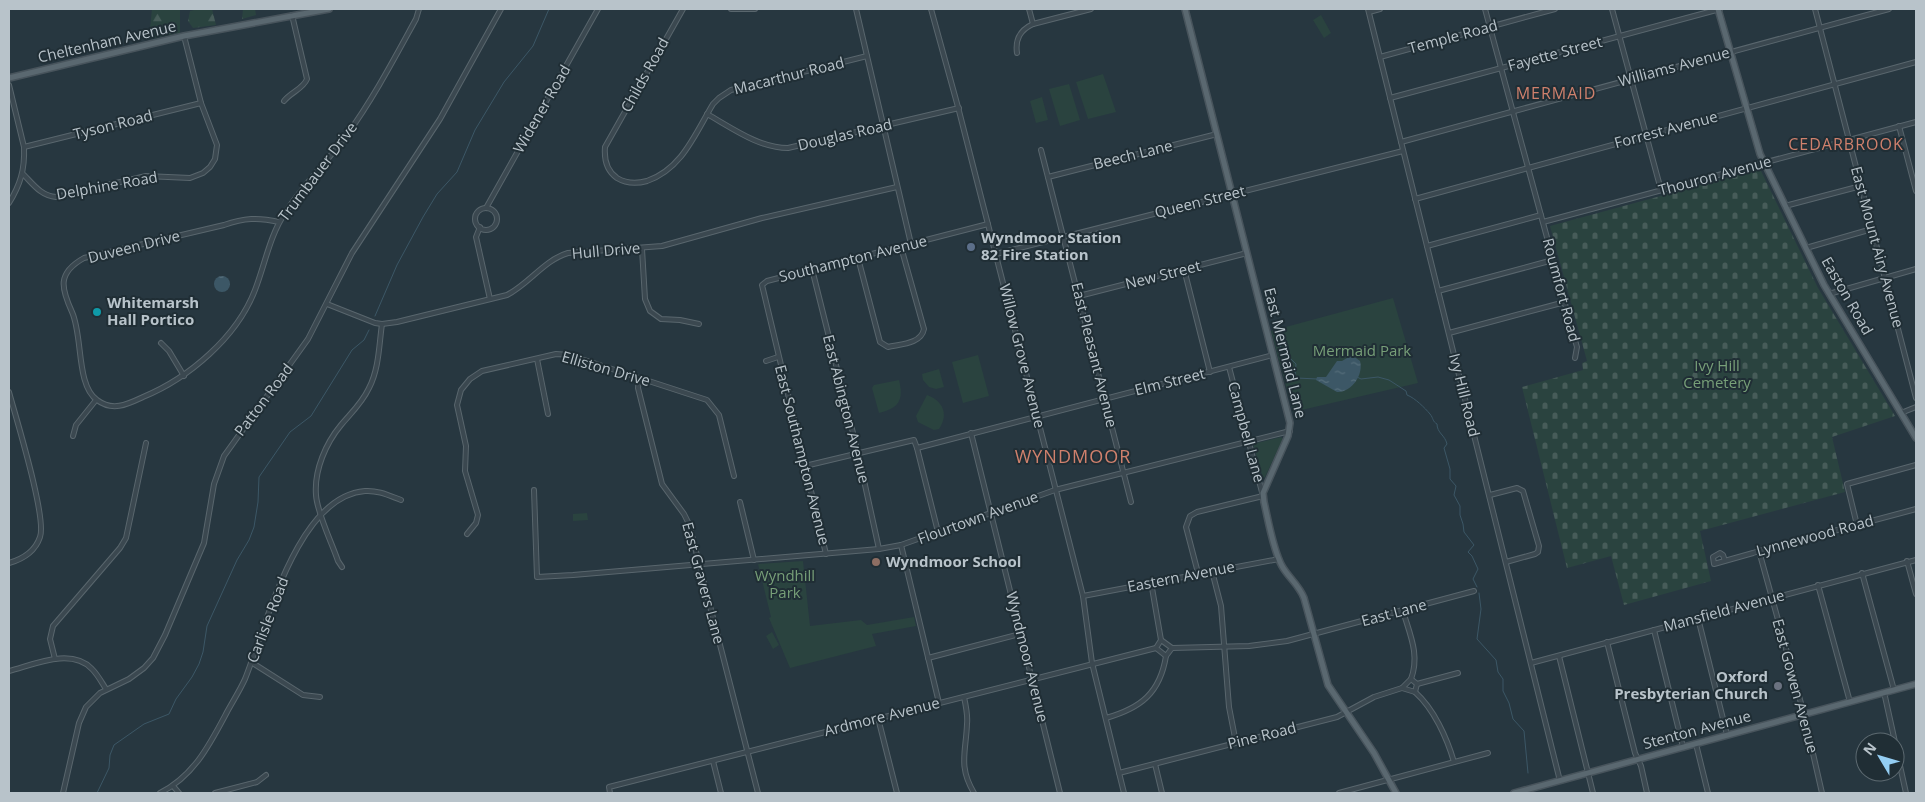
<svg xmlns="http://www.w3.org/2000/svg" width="1925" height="802" font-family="'Open Sans',sans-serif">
  <defs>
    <pattern id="forest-firs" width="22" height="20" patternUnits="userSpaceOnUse" patternTransform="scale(1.25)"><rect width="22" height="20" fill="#2a433f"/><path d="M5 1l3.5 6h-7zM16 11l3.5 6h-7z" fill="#475c59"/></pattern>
    <pattern id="cemetery-stones" width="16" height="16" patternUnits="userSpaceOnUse" patternTransform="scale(1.25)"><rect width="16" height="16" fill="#2a433f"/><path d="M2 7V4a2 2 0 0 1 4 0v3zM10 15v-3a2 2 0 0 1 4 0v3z" fill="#475c59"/></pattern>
    <pattern id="water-ripples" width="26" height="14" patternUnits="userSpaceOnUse" patternTransform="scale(1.25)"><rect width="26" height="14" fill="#3c5766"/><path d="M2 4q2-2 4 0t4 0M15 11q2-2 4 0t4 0" fill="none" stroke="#566e7b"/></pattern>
  </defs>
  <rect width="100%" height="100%" fill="#273740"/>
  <g fill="url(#forest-firs)">
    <path d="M152,9h28v24l-31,6z"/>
    <path d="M198,9h14l4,16 -23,3 -5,-7 2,-10z"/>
    <path d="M243,9h12l1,6 -14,4z"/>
  </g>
  <path fill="url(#cemetery-stones)" d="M1760,169l58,119 77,128 -63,21 13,55 -145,39 11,50 -87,24 -13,-49 -44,12 -45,-181 61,-17 -1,-7 5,-2 -37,-135z"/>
  <g fill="#2a433f">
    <path d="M1321,15l10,18 -7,5 -11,-18z"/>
    <path d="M1103,74l13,38 -28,7 -12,-37z"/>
    <path d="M1069,84l11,36 -20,6 -11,-37z"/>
    <path d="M1042,97l6,23 -12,3 -6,-22z"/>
    <path d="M1393,298l25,85 -125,29 -22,-81z"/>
    <path d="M978,355l11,41 -26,7 -11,-41z"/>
    <path d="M939,369l5,18 -8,2 -7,-2 -6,-7 -1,-6z"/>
    <path d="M899,380c5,20 0,28 -20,33l-7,-25 2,-3z"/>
    <path d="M927,395c16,6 22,19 12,34l-5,1 -16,-8 -2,-6z"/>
    <path d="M1281,437l2,2 -18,38 -2,1 -10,-34z"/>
    <path d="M587,513l1,7 -15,1v-7z"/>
    <path d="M803,561l7,65 51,-6 6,5 47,-8 2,9 -44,8 4,12 -86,22 -21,-50 2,-1 -13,-53z"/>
    <path d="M772,632l7,13 -6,4 -7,-13z"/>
  </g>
  <g fill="url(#water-ripples)">
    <circle cx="222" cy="284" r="8"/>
    <path d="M1352,355l8,6c4,14 -9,32 -23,31l-21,-12 1,-3h9l11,-16h5z"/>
  </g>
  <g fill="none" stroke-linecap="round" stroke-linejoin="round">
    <g stroke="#3c5766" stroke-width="1">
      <path d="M375,316l22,-51 26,-48 14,-23 20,-22 18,-42 29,-48 29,-36 16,-37"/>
      <path d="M1275,338c6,10 12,18 21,26l-1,11 2,3 20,1"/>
      <path d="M1357,377l4,2 17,-2 11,3 17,11 1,4c8,3 18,13 23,19 4,5 2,7 7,10 0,9 8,11 10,20l-3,4 6,21v10l6,7 -2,9 6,11v9l3,9 1,8 10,13 -6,7 4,4 6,13 -5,10 4,8"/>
      <path d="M1479,593l2,16 -4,30 19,21 2,12 5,7v12l6,12 4,16 11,12 4,42"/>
      <path d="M97,793l12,-25 1,-13 4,-10 30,-21 25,-10 7,-15 16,-22 7,-13 4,-12 4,-26 30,-66 12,-20 5,-13 4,-25 1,-25 31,-45 21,-16 41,-66 12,-10 5,-10"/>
    </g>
    <g stroke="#59666d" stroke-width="6">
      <g id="minor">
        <path d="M683,9l-78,138c-1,12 2,24 12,31 10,6 19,6 30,3 35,-12 48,-47 66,-77l6,-6 12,-8 136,-34"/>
        <path d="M731,9h24"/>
        <path d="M856,9l55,235"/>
        <path d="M931,9l27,98 125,489 9,67 32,130"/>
        <path d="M1029,9l4,15"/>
        <path d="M1368,9l192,772"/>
        <path d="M1485,9l89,328 3,10 -2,11"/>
        <path d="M1612,9l49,181"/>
        <path d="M1815,9l101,389"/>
        <path d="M1369,12l11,-3"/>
        <path d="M1017,53c-2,-14 3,-23 16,-29l58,-15"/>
        <path d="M1380,57l175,-48"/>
        <path d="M9,85l15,62c1,23 -4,38 -15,56"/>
        <path d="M1390,98l330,-89"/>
        <path d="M284,101c7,-9 19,-12 23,-22l-15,-64"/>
        <path d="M707,114c25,14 52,34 81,34l171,-40"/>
        <path d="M1899,126l17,65"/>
        <path d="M1401,142l488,-133"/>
        <path d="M24,147l177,-44"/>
        <path d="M1041,150l90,352"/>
        <path d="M23,174c10,10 18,22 33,23l90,-21 44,2 13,-5 7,-6 5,-8 2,-14 -16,-42 -17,-67"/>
        <path d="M1048,177l169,-43"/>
        <path d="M1415,199l501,-137"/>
        <path d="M1785,206l76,-20"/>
        <path d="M486,208l112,-199"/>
        <circle cx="486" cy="219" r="11"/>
        <path d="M279,222c-21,-5 -35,-4 -55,3l-140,33c-27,15 -23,30 -12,54 11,24 4,73 25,88 16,12 31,4 46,-3 46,-19 94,-60 112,-107 10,-26 15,-55 30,-77 18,-28 42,-51 61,-77 27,-37 48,-77 70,-117l3,-10"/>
        <path d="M1543,222l373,-100"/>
        <path d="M480,227l-4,10 14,62"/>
        <path d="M1427,246l114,-31"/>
        <path d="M1806,248l66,-19"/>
        <path d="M642,249l3,50 5,12 11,8 19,1 19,4"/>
        <path d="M996,254l407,-103"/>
        <path d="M858,258l22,84 8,5c13,-3 33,-3 36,-18l-23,-82"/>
        <path d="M812,269l46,184 21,96"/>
        <path d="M1184,269l26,103"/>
        <path d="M1438,291l115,-31"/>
        <path d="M1829,294l87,-25"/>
        <path d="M1079,296l168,-43"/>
        <path d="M327,304l48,19 7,1 15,-2 110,-27c22,-11 37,-35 61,-42l94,-7 100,-28 135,-31"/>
        <path d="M1449,333l116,-31"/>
        <path d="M161,343l8,8 15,25"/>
        <path d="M537,359l11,55"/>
        <path d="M766,361l12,-4"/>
        <path d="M639,378l-1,10 24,96 22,30 5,10 69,269"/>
        <path d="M9,392c7,26 38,126 31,145 -5,15 -17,22 -31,26"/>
        <path d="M1901,413l15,-6"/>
        <path d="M971,433l89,360"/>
        <path d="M73,436l3,-11 20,-25"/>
        <path d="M917,448l21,84"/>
        <path d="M805,466l109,-26 3,8 356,-93"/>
        <path d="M534,490l3,87 36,-2 306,-26 22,-4 154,-55 235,-59"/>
        <path d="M1490,495l27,-7 6,3 16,55 -1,6 -3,2 -29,8"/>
        <path d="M740,502l14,58"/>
        <path d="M1857,525l-10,-41 69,-19"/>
        <path d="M467,534l9,-11 2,-8 -13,-44 1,-25 -9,-41 4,-15 9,-11 12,-8 74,-17 13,1 138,45 12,15 15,61"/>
        <path d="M901,545l38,158"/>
        <path d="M1759,551l45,163 18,79"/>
        <path d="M826,554l-64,-269 5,-4 221,-57"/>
        <path d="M1725,561l-2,-6 -3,-2 -7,4 1,7 39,-11 6,-2 157,-42"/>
        <path d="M1907,561l9,33"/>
        <path d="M342,567l-4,-6c-6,-18 -21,-48 -22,-66 -2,-25 10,-52 25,-70 11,-13 21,-22 28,-37 10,-19 10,-43 13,-64"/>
        <path d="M1212,571l9,35 8,101 7,36"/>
        <path d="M1198,573l-12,-46 4,-11 7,-4 66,-16 -34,-129"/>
        <path d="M1862,573l32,117"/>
        <path d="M1151,582l10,58"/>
        <path d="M1818,585l32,117"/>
        <path d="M1083,596l196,-37"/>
        <path d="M1403,611c7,24 17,44 8,68"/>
        <path d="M1698,618l29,117"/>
        <path d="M1654,630l29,117"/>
        <path d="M1161,640l11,8 -6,8 -10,-8z"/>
        <path d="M1607,642l28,111 6,13 6,27"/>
        <path d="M1172,648l77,-2 38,-5 187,-50"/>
        <path d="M1559,656l34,137"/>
        <path d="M928,658l92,-24"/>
        <path d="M55,659l-5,-20 3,-13 67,-78 6,-10 20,-95"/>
        <path d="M251,662l52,33 17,2"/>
        <path d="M1531,663l385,-103"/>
        <path d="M9,671c24,-6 62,-24 83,-2 6,6 10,14 14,20"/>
        <path d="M1411,679l6,5 -2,8 -13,-4z"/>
        <path d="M1417,684l41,-11"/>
        <path d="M1415,692c19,17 32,46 39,70"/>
        <path d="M1884,692l11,50"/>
        <path d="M964,697c2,9 4,18 3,27 -1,28 -9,42 7,69"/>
        <path d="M878,718l19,75"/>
        <path d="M1106,718c35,-10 54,-25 60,-62"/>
        <path d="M1895,743l11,50"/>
        <path d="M1696,744l12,49"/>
        <path d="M713,761l8,32"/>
        <path d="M1155,764l7,29"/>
        <path d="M1119,773l218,-56 37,-20 28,-9"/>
        <path d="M173,786l6,7"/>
        <path d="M63,793l16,-70 7,-16 14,-14 29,-14 15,-11 9,-10 12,-23 39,-92 10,-59 10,-28 84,-117 44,-86 88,-134 61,-110"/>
        <path d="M160,793c34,-17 50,-49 67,-81 6,-11 13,-22 18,-33 21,-52 52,-183 120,-188 13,-1 25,5 36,9"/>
        <path d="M215,793l42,-11 9,-7"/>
        <path d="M610,793l-1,-6 547,-139"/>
        <path d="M1339,793l149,-40"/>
      </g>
    </g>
    <g stroke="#48545c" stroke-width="8">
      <g id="major">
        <path d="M1185,9l105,414 -2,13 -25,57 1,9c4,17 9,48 18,64 6,11 17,19 22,32l24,87 46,68 22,40"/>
        <path d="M1718,9l42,145 64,131 92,153"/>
        <path d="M9,78l175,-42 145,-27"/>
        <path d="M1514,793l402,-109"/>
      </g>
    </g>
    <use href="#minor" stroke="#3b4850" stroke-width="4"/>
    <use href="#major" stroke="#5a6870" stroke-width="5"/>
  </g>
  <circle fill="#5c6f8a" stroke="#202e35" stroke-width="2" cx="971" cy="247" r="5"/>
  <circle fill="#0f9aa8" stroke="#202e35" stroke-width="2" cx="97" cy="312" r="5"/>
  <circle fill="#8d6e63" stroke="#202e35" stroke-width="2" cx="876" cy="562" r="5"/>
  <circle fill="#6b7280" stroke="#202e35" stroke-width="2" cx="1778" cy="686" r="5"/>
  <g text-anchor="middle" stroke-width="4" stroke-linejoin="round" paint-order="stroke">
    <g font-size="15" fill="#b8c3ca" stroke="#202e35">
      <text transform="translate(1453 37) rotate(-15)" y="5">Temple Road</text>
      <text transform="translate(107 42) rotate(-13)" y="5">Cheltenham Avenue</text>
      <text transform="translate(1555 54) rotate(-15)" y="5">Fayette Street</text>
      <text transform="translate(1674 67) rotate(-15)" y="5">Williams Avenue</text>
      <text transform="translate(645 75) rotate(-61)" y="5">Childs Road</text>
      <text transform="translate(789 76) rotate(-14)" y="5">Macarthur Road</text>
      <text transform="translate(542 109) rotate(-60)" y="5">Widener Road</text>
      <text transform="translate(113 125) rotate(-14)" y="5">Tyson Road</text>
      <text transform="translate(1666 130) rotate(-15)" y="5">Forrest Avenue</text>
      <text transform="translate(845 135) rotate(-13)" y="5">Douglas Road</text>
      <text transform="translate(1133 155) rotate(-14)" y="5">Beech Lane</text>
      <text transform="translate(318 172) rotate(-53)" y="5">Trumbauer Drive</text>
      <text transform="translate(1715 176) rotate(-15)" y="5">Thouron Avenue</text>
      <text transform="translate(107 186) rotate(-10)" y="5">Delphine Road</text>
      <text transform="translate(1200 202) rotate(-14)" y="5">Queen Street</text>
      <text transform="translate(134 247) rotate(-14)" y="5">Duveen Drive</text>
      <text transform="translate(1877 247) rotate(75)" y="5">East Mount Airy Avenue</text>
      <text transform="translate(606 251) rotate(-5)" y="5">Hull Drive</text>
      <text transform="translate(853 259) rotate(-14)" y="5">Southampton Avenue</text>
      <text transform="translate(1163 275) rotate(-14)" y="5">New Street</text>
      <text transform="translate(1561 290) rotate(75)" y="5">Roumfort Road</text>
      <text transform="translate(1847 296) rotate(60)" y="5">Easton Road</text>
      <text transform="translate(1285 353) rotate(76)" y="5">East Mermaid Lane</text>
      <text transform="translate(1094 355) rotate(76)" y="5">East Pleasant Avenue</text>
      <text transform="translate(1022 356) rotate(76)" y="5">Willow Grove Avenue</text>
      <text transform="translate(606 369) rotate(16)" y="5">Elliston Drive</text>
      <text transform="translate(1170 382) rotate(-14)" y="5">Elm Street</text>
      <text transform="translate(1464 395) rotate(76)" y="5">Ivy Hill Road</text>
      <text transform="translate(264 400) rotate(-53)" y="5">Patton Road</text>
      <text transform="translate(846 409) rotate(76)" y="5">East Abington Avenue</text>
      <text transform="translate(1246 432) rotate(75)" y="5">Campbell Lane</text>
      <text transform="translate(802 455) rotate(76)" y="5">East Southampton Avenue</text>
      <text transform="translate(978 518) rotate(-20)" y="5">Flourtown Avenue</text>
      <text transform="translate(1815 536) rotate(-15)" y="5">Lynnewood Road</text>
      <text transform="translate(1181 577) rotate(-11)" y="5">Eastern Avenue</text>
      <text transform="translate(703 583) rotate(75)" y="5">East Gravers Lane</text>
      <text transform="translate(1724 611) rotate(-15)" y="5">Mansfield Avenue</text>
      <text transform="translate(1394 613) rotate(-15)" y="5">East Lane</text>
      <text transform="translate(268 620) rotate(-69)" y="5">Carlisle Road</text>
      <text transform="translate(1027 657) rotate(76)" y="5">Wyndmoor Avenue</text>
      <text transform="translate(1795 686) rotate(75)" y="5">East Gowen Avenue</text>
      <text transform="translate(882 717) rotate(-14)" y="5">Ardmore Avenue</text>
      <text transform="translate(1697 730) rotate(-15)" y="5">Stenton Avenue</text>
      <text transform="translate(1262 736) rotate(-14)" y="5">Pine Road</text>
    </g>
    <g font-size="15" font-weight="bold" fill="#b8c3ca" stroke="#202e35" text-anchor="start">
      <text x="981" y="243">Wyndmoor Station<tspan x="981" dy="17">82 Fire Station</tspan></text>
      <text x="107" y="308">Whitemarsh<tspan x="107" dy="17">Hall Portico</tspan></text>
      <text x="886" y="567">Wyndmoor School</text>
      <text x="1768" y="682" text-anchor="end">Oxford<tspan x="1768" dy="17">Presbyterian Church</tspan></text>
    </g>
    <g font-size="15" fill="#779f78" stroke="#202e35">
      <text x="1362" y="356">Mermaid Park</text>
      <text x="1717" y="371">Ivy Hill<tspan x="1717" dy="17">Cemetery</tspan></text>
      <text x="785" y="581">Wyndhill<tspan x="785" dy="17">Park</tspan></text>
    </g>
    <g font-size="16" letter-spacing="1" fill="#d0816d" stroke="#202e35">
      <text x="1556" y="99">MERMAID</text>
      <text x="1846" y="150">CEDARBROOK</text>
    </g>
    <g font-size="18" letter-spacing="1" fill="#d0816d" stroke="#202e35">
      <text x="1073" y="463">WYNDMOOR</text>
    </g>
  </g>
  <rect width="1925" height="802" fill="none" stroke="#b8c3ca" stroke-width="20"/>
  <g transform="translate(1880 757) rotate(308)"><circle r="24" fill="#202e35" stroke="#5d6a71"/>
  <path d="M0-4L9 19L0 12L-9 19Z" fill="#94cef3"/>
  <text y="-8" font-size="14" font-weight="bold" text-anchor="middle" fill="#b8c3ca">N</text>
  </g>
</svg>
